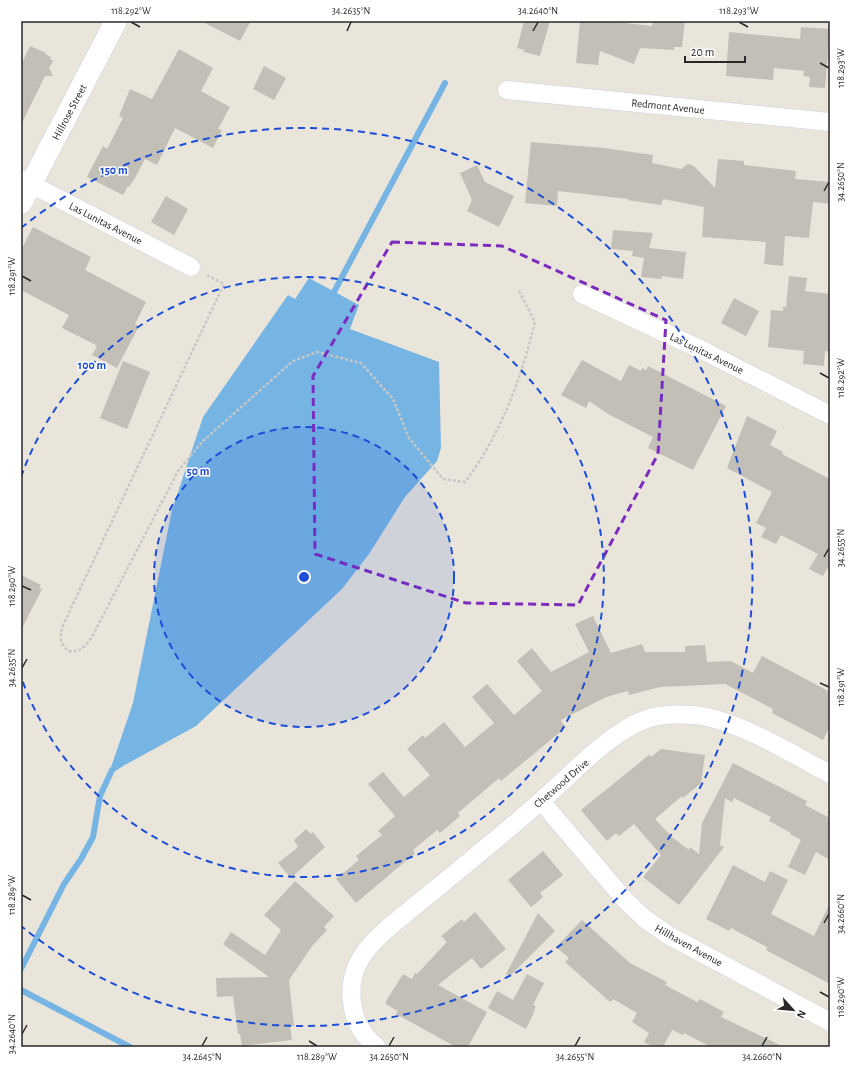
<svg xmlns="http://www.w3.org/2000/svg" width="851" height="1068" font-family="'Alegreya Sans',sans-serif">
  <rect width="100%" height="100%" fill="#e9e5db"/>
  <path fill="#76b5e3" d="M309,278l50,27 -9,24 89,33 2,86 -4,13 -32,36 -36,57 -27,35 -146,137 -73,40 -15,10 25,-73 39,-193 31,-93 85,-122 7,4z"/>
  <g fill="none" stroke-linecap="round" stroke-linejoin="round">
    <g stroke="#76b5e3" stroke-width="6">
      <path d="M334,292l111,-209"/>
      <path d="M21,969l43,-85 17,-25 12,-22 7,-41 12,-26"/>
      <path d="M21,990l109,57"/>
    </g>
  </g>
  <g fill="#c2bfb6">
    <path d="M201,21h50l-11,20z"/>
    <path d="M524,21h26l-10,35 -16,-4v-2l-7,-2z"/>
    <path d="M580,21h26l46,5 1,-5h32l-3,26h-8v3l-34,-2 -6,16 -34,-13 -2,14 -22,-2z"/>
    <path d="M801,27l29,2 -5,59 -16,-1 1,-10 -7,-1 1,-5 -30,-3 -1,12 -47,-4 3,-44 71,7z"/>
    <path d="M30,46l16,7 -1,1 6,3 -1,2 3,2 -4,7 4,8h-8l-24,49v-60z"/>
    <path d="M179,49l34,19 -12,23 29,16 -12,22 4,1 -9,18 -38,-20 -18,37 -12,-6 -10,19 -6,9 -1,-1 -5,9 -36,-18 16,-31 4,3 16,-31 -4,-2 11,-27 22,10z"/>
    <path d="M264,66l22,12 -12,22 -21,-11z"/>
    <path d="M531,142l73,6 49,7 -1,8 29,6 7,-5 6,2 21,22 3,-29 26,2v4l52,6 -1,8 35,3v22l-17,-2 -4,36 -24,-2 -2,30 -19,-2 2,-22 -64,-5 2,-30 -41,-8 -2,6 -34,-5 1,-1 -70,-8 -1,15 -32,-3z"/>
    <path d="M477,165l8,17 29,14 -15,31 -32,-16 5,-11 -12,-27z"/>
    <path d="M166,196l22,13 -14,26 -23,-13z"/>
    <path d="M33,227l58,30 -6,13 61,32 -11,22 4,2 -22,42 -25,-13 5,-9 -3,-2 -32,-16 7,-13 -48,-25v-40z"/>
    <path d="M613,230l40,3 -4,15 37,4 -3,27 -21,-3v3l-21,-2 3,-19 -12,-2 1,-5 -22,-2z"/>
    <path d="M789,276l18,2 -2,13 25,3v58l-5,-1 -1,15 -21,-2 1,-13 -36,-4 3,-37 12,1v-4h3z"/>
    <path d="M734,298l25,13 -13,25 -25,-13z"/>
    <path d="M582,360l39,21 8,-16 12,6 1,-3 4,2 2,-4 78,40 -33,64 -45,-22 5,-11 -45,-23 -19,-13 -3,7 -25,-13z"/>
    <path d="M123,361l27,11 -23,57 -27,-11z"/>
    <path d="M747,416l30,15 -7,14 13,7 -1,2 48,25v85l-7,12 -14,-7 9,-15 -37,-19 -5,9 -15,-7 5,-9 -10,-5 16,-31 -45,-24z"/>
    <path d="M21,575l20,10 -2,3 3,1 -21,41z"/>
    <path d="M593,616l18,37 31,-9 3,8h40v-6l20,-1 2,17 24,-1 22,12 9,-17 68,36v35l-7,13 -51,-27 1,-4 -48,-25 -65,3 -31,8 -1,-4 -22,6 -45,23 4,8 -64,53 -2,-3 -41,35 2,3 -20,17 -3,-3 -24,20 2,3 -59,50 -20,-24 23,-19 -3,-4 26,-21 -4,-4 17,-15 -27,-32 15,-12 21,25 26,-22 -23,-26 16,-14 2,3 19,-16 21,25 29,-24 -22,-26 15,-13 27,31 28,-24 -25,-30 15,-13 19,24 38,-20 -14,-28z"/>
    <path d="M661,749l44,6 -4,28 -18,15 -1,-2 -27,23 17,18 17,13 1,-3 9,7 3,-31 31,-60 74,38 -2,4 25,13v42l-14,-8 -11,23 -17,-8 13,-27 -11,-6 1,-1 -22,-12 2,-4 -37,-19 -2,4 -7,-4 -5,47 4,2 -45,58 -36,-28 18,-22 -27,-31 -15,12 -3,-3 -9,8 -26,-31 68,-55 2,2z"/>
    <path d="M306,829l5,5 2,-2 12,15 -34,31 -13,-15 20,-16 -4,-7z"/>
    <path d="M543,851l20,24 -23,18 3,4 -12,10 -23,-27z"/>
    <path d="M733,865l32,17 5,-11 18,9 -17,34 43,22 16,-33v81l-64,-34 1,-3 -36,-19 -2,3 -23,-12z"/>
    <path d="M295,881l39,35 -10,11 3,3 -14,15 -24,35 5,46h-4l2,14 -50,6 -2,-12h-2l-5,-38 -16,1 -1,-19 53,-1 -46,-33 8,-12 34,23 16,-25 -17,-15z"/>
    <path d="M475,912l31,37 -25,20 -9,-11 -34,27 49,27 -19,35h-12l-60,-33 2,-3 -12,-7v-3l17,-27 9,5 3,-6 2,1 30,-32 -6,-6 21,-17 2,3z"/>
    <path d="M538,913l17,18 -46,46 -3,-3z"/>
    <path d="M582,920l48,43 37,19 -2,3 32,17 3,-3 24,13 -3,5 63,30h-73l-27,-14 -1,2 -11,-5 -9,17h-9l-10,-5 5,-9 -17,-11 5,-9 -24,-14 -3,3 -45,-40 4,-4 -13,-11z"/>
    <path d="M527,974l17,9 -11,22 3,1 -2,4h1l-9,19 -38,-21 9,-17 16,9z"/>
  </g>
  <g fill="none" stroke-linecap="round" stroke-linejoin="round">
    <g stroke="#d0d1e0" stroke-width="19">
      <g id="street">
        <path d="M507,90l323,32"/>
        <path d="M21,179l170,88"/>
        <path d="M582,294l122,57 126,64"/>
        <path d="M541,801l84,99 20,19 23,16 162,87"/>
        <path d="M377,1047c-27,-20 -33,-61 -16,-89 7,-12 17,-21 27,-30 52,-43 104,-84 154,-128 29,-25 67,-67 102,-80 14,-6 33,-6 48,-5 41,2 100,39 138,59"/>
      </g>
    </g>
    <g stroke="#d0d1e0" stroke-width="23">
      <path id="secondary" d="M21,203l95,-182"/>
    </g>
    <path stroke="#c7c7c7" stroke-width="2.5" stroke-dasharray="3 2" stroke-linecap="butt" d="M207,275l17,9 -160,339c-4,11 -6,21 5,28 13,2 19,-8 25,-18l84,-162 25,-30 90,-80 24,-9 44,11 32,36 16,39 34,41 22,3c36,-48 56,-103 70,-160l-16,-31"/>
    <use href="#street" stroke="#fff" stroke-width="18"/>
    <use href="#secondary" stroke="#fff" stroke-width="22"/>
  </g>
  <path fill="none" stroke="#7b2cbf" stroke-width="3" stroke-dasharray="8 5" stroke-linejoin="round" d="M392,242l110,4 164,74 -8,134 -80,151 -112,-2 -151,-49 -2,-178z"/>
  <path fill="none" stroke="#282828" stroke-width="1.5" d="M131,22l9,5M739,22l9,5M347,31l4,-9M533,31l5,-9M820,63l9,5M824,191l5,-9M22,276l9,5M820,373l9,5M824,557l5,-9M22,586l9,4M22,668l5,-9M820,683l9,4M22,895l9,5M824,923l5,-9M820,992l9,5M22,1034l5,-9M309,1041l8,5M202,1046l5,-9M389,1046l5,-9M575,1046l5,-9M762,1046l5,-9"/>
  <circle cx="304" cy="577" r="150" fill="#1d4ed8" fill-opacity=".12"/>
  <g fill="none" stroke="#1d4ed8" stroke-width="2" stroke-dasharray="7 5">
    <circle cx="304" cy="577" r="150"/>
    <path d="M21 477A300 300 0 1 1 21 677"/>
    <path d="M21 228A449 449 0 1 1 21 926"/>
  </g>
  <g text-anchor="middle" stroke-width="3" stroke-linejoin="round" paint-order="stroke">
    <g font-size="11" fill="#282828" stroke="#fff">
      <text transform="translate(668 106) rotate(6)" y="4">Redmont Avenue</text>
      <text transform="translate(69 112) rotate(-62)" y="4">Hillrose Street</text>
      <text transform="translate(106 223) rotate(27)" y="4">Las Lunitas Avenue</text>
      <text transform="translate(707 353) rotate(26)" y="4">Las Lunitas Avenue</text>
      <text transform="translate(561 783) rotate(-41)" y="4">Chetwood Drive</text>
      <text transform="translate(689 945) rotate(29)" y="4">Hillhaven Avenue</text>
    </g>
  </g>
  <circle cx="304" cy="577" r="6" fill="#1d4ed8" stroke="#fff" stroke-width="2"/>
  <g font-size="12" text-anchor="middle" font-weight="bold" fill="#1d4ed8" stroke="#fff" stroke-width="3" stroke-linejoin="round" paint-order="stroke">
    <text x="114" y="174">150 m</text>
    <text x="92" y="369">100 m</text>
    <text x="198" y="475">50 m</text>
  </g>
  <rect width="851" height="1068" fill="none" stroke="#ffffff" stroke-width="44"/>
  <g transform="translate(793 1010) rotate(117)" stroke="#ffffff" stroke-width="3" paint-order="stroke">
  <path d="M0-3L7 15L0 10L-7 15Z" fill="#282828"/>
  <text y="-6" font-size="11" font-weight="bold" text-anchor="middle" fill="#282828">N</text>
  </g>
  <path d="M685 56v6h60v-6" fill="none" stroke="#282828" stroke-width="2"/>
  <text x="691" y="56" font-size="12" fill="#282828" stroke="#ffffff" stroke-width="3" paint-order="stroke">20 m</text>
  <rect x="22" y="22" width="807" height="1024" fill="none" stroke="#282828" stroke-width="1.5"/>
  <g font-size="10" text-anchor="middle" fill="#282828">
    <text x="131" y="14">118.292°W</text>
    <text x="351" y="14">34.2635°N</text>
    <text x="538" y="14">34.2640°N</text>
    <text x="739" y="14">118.293°W</text>
    <text transform="translate(840 68) rotate(-90)" y="4">118.293°W</text>
    <text transform="translate(840 182) rotate(-90)" y="4">34.2650°N</text>
    <text transform="translate(11 276) rotate(-90)" y="4">118.291°W</text>
    <text transform="translate(840 378) rotate(-90)" y="4">118.292°W</text>
    <text transform="translate(840 548) rotate(-90)" y="4">34.2655°N</text>
    <text transform="translate(11 586) rotate(-90)" y="4">118.290°W</text>
    <text transform="translate(11 668) rotate(-90)" y="4">34.2635°N</text>
    <text transform="translate(840 687) rotate(-90)" y="4">118.291°W</text>
    <text transform="translate(11 895) rotate(-90)" y="4">118.289°W</text>
    <text transform="translate(840 914) rotate(-90)" y="4">34.2660°N</text>
    <text transform="translate(840 997) rotate(-90)" y="4">118.290°W</text>
    <text transform="translate(11 1034) rotate(-90)" y="4">34.2640°N</text>
    <text x="202" y="1060">34.2645°N</text>
    <text x="317" y="1060">118.289°W</text>
    <text x="389" y="1060">34.2650°N</text>
    <text x="575" y="1060">34.2655°N</text>
    <text x="762" y="1060">34.2660°N</text>
  </g>
</svg>
